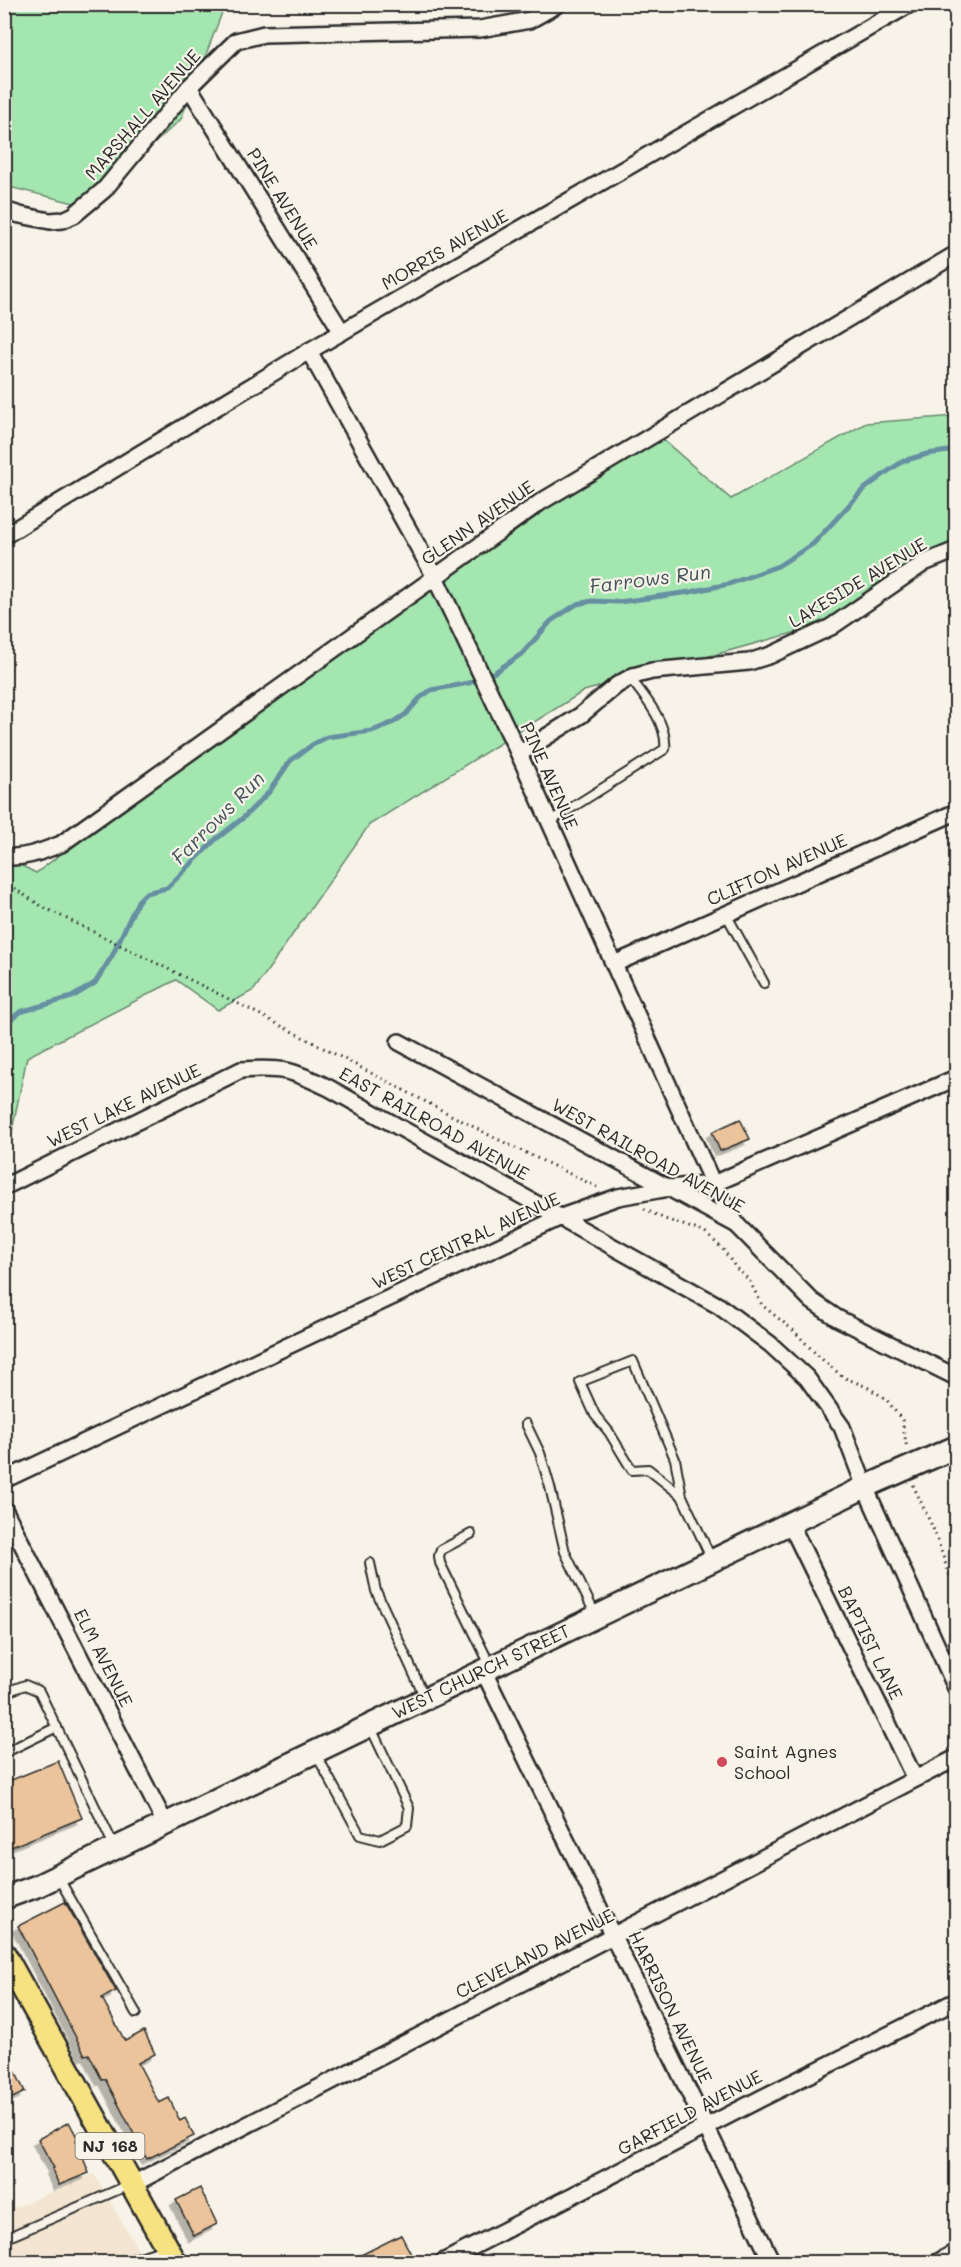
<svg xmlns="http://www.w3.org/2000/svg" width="961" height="2267" font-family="Mali,sans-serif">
  <defs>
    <filter id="shadow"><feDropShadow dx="-5.5" dy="5.5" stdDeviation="0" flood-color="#0004"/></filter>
  </defs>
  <rect width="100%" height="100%" fill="#f7f3e8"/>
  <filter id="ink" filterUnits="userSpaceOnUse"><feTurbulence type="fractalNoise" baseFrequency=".0167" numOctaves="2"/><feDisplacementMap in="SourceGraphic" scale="12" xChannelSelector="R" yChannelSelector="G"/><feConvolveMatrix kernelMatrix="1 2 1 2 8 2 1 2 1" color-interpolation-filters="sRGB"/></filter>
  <g filter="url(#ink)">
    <path fill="#f3e5d1" d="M94,2174l51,88h-140v-50z"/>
    <g fill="#a4e6b0" stroke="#68886e" stroke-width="1.5">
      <path d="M5,5h220l-44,114 -95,87 -81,-20z"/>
      <path d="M956,416v132l-98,67 -274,76 -215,134 -115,165 -36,20 -42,-30 -149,77 -22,108v-308l31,16 376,-288 249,-147 70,61 135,-76z"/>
    </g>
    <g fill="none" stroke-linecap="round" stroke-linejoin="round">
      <path stroke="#668fa1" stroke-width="5" d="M4,1025l16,-13 52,-15 23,-14 17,-27 26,-55 8,-8 21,-5 48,-48 28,-22 26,-26 21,-31 22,-16 15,-8 45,-6 22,-9 12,-8 14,-16 11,-8 38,-7 26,-11 28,-19 28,-32 26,-17 15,-3 27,1 71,-10 39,-8 49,-18 35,-22 50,-54 24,-18 16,-11 24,-7 29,-4"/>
    </g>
    <g fill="#ebc49b" stroke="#2b2b2b" stroke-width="1.5" filter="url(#shadow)">
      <path d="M740,1119l10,20 -30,12 -8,-19z"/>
      <path d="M58,1761l24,57 -78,32v-67z"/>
      <path d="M65,1902l51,89 -14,7 23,43 19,-10 11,23 -17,9 21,40 10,-5 11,23 5,-3 9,18 -47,23 -42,-80 -3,1 -13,-26 -4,1 -67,-129z"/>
      <path d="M14,2069l11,23 -21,10v-28z"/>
      <path d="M69,2122l9,17 -2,1 13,33 -30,12 -7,-16 2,-1 -16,-29z"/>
      <path d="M200,2188l17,36 -23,12 -18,-36z"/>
      <path d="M401,2235l14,27h-68z"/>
    </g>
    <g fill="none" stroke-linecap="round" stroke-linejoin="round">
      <g stroke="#2b2b2b" stroke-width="12">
        <g id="lane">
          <path d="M549,822l116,-73c3,-25 -20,-52 -35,-71"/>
          <path d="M726,914l38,69"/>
          <path d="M526,1424l14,29 10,34 15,65 31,64"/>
          <path d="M682,1496l-34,-27 -16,1 -23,-38 -14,-17 -15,-33 53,-21 42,98 7,37 30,64"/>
          <path d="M471,1534l-30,16 -2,6 1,7 51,104"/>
          <path d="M370,1563l6,28 49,107"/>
          <path d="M4,1693l21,-8 14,6 76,157"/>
          <path d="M4,1753l53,-26"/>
          <path d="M316,1754l44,81 20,5 27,-14 2,-18 -38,-80"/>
          <path d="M58,1877l78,136"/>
          <path d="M4,2239l125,-54"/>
          <path d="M125,2262l39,-13"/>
        </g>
      </g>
      <g stroke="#2b2b2b" stroke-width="20">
        <g id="street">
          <path d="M189,87l153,245"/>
          <path d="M4,210l16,5 30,6 13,-1 11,-5 30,-25 85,-103 47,-46 28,-7 216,-5 50,-9 28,-16"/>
          <path d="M309,351l126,226 84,177 194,430 24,41"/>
          <path d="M4,536l305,-185 601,-347"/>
          <path d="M519,754l62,-39 36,-30 16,-9 19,-5 97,-9 22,-7 60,-28 93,-64 32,-13"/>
          <path d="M4,856c19,4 41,-6 57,-12l478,-341 417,-249"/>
          <path d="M614,964l342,-152"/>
          <path d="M399,1042l338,183 75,76 25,17 119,59"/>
          <path d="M4,1187l237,-117c42,-3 51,0 88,18l390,218 51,38 37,34 35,49 23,60 91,201"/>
          <path d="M4,1480l557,-263 57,-20 51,-9 44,-4 243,-106"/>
          <path d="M4,1509l162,316"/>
          <path d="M790,1523l125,256"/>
          <path d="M484,1672l288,590"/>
          <path d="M131,2185l825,-427"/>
          <path d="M443,2262l319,-164 194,-97"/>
          <path d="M938,2262l18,-10"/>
        </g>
      </g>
      <g stroke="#2b2b2b" stroke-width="26">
        <g id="secondary">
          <path id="s1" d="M4,1898l33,-12 828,-399 91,-40"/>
        </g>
      </g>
      <g stroke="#2b2b2b" stroke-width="27">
        <path id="primary" d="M4,1954l171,308"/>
      </g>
      <g stroke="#2b2b2b" stroke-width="3" stroke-dasharray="1.5 4.5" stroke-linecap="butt">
        <path d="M4,882l39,25 208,103 240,126 106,51"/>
        <path d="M644,1209l21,10 39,13 18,16 14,20 13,12 13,25 32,26 23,24 26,22 24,10 19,12 16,21 5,29"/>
        <path d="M913,1485l20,43 23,65"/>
      </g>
      <use href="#lane" stroke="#f7f3e8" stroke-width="8"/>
      <use href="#street" stroke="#f7f3e8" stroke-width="15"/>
      <use href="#secondary" stroke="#f7f3e8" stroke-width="21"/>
      <use href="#primary" stroke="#f7e281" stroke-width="22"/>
    </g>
  </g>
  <circle fill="#d1495b" stroke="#f7f3e8" stroke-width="2" cx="722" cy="1762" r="6"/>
  <g text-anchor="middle" stroke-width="4.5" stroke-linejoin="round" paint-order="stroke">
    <rect fill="#f7f3e8" stroke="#686764" stroke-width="1.5" x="75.5" y="2133" width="69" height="26" rx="4.5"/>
    <g font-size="16" font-weight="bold" fill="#2b2b2b">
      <text x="110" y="2152">NJ 168</text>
    </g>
    <g font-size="18" fill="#2b2b2b" stroke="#f7f3e8">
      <text transform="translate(143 115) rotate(-49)" y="6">MARSHALL AVENUE</text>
      <text transform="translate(282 199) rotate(58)" y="6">PINE AVENUE</text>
      <text transform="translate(445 250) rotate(-30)" y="6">MORRIS AVENUE</text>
      <text transform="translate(478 523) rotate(-35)" y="6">GLENN AVENUE</text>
      <text transform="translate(858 583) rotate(-31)" y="6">LAKESIDE AVENUE</text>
      <text transform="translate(549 776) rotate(66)" y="6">PINE AVENUE</text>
      <text transform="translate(777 870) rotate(-24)" y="6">CLIFTON AVENUE</text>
      <text transform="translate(124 1106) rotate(-26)" y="6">WEST LAKE AVENUE</text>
      <text transform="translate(434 1124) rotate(29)" y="6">EAST RAILROAD AVENUE</text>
      <text transform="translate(648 1156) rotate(29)" y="6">WEST RAILROAD AVENUE</text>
      <text transform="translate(466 1241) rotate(-25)" y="6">WEST CENTRAL AVENUE</text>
      <text transform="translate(870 1643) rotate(64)" y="6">BAPTIST LANE</text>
      <text transform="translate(103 1658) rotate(63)" y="6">ELM AVENUE</text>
      <text dy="6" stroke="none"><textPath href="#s1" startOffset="528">WEST CHURCH STREET</textPath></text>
      <text transform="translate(535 1954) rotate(-27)" y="6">CLEVELAND AVENUE</text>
      <text transform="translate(670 2007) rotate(64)" y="6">HARRISON AVENUE</text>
      <text transform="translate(690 2113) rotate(-28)" y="6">GARFIELD AVENUE</text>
    </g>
    <g font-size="18" fill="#2b2b2b" stroke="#f7f3e8" text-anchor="start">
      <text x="734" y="1758">Saint Agnes<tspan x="734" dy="21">School</tspan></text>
    </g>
    <g font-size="20" font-style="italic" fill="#44555c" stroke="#f7f3e8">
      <text transform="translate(650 579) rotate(-7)" y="7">Farrows Run</text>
      <text transform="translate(218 818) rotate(-45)" y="7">Farrows Run</text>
    </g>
  </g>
  <rect width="961" height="2267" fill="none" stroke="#f7f3e8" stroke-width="24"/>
  <rect x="12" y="12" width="937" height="2243" fill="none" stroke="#2b2b2b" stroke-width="2" filter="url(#ink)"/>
</svg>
